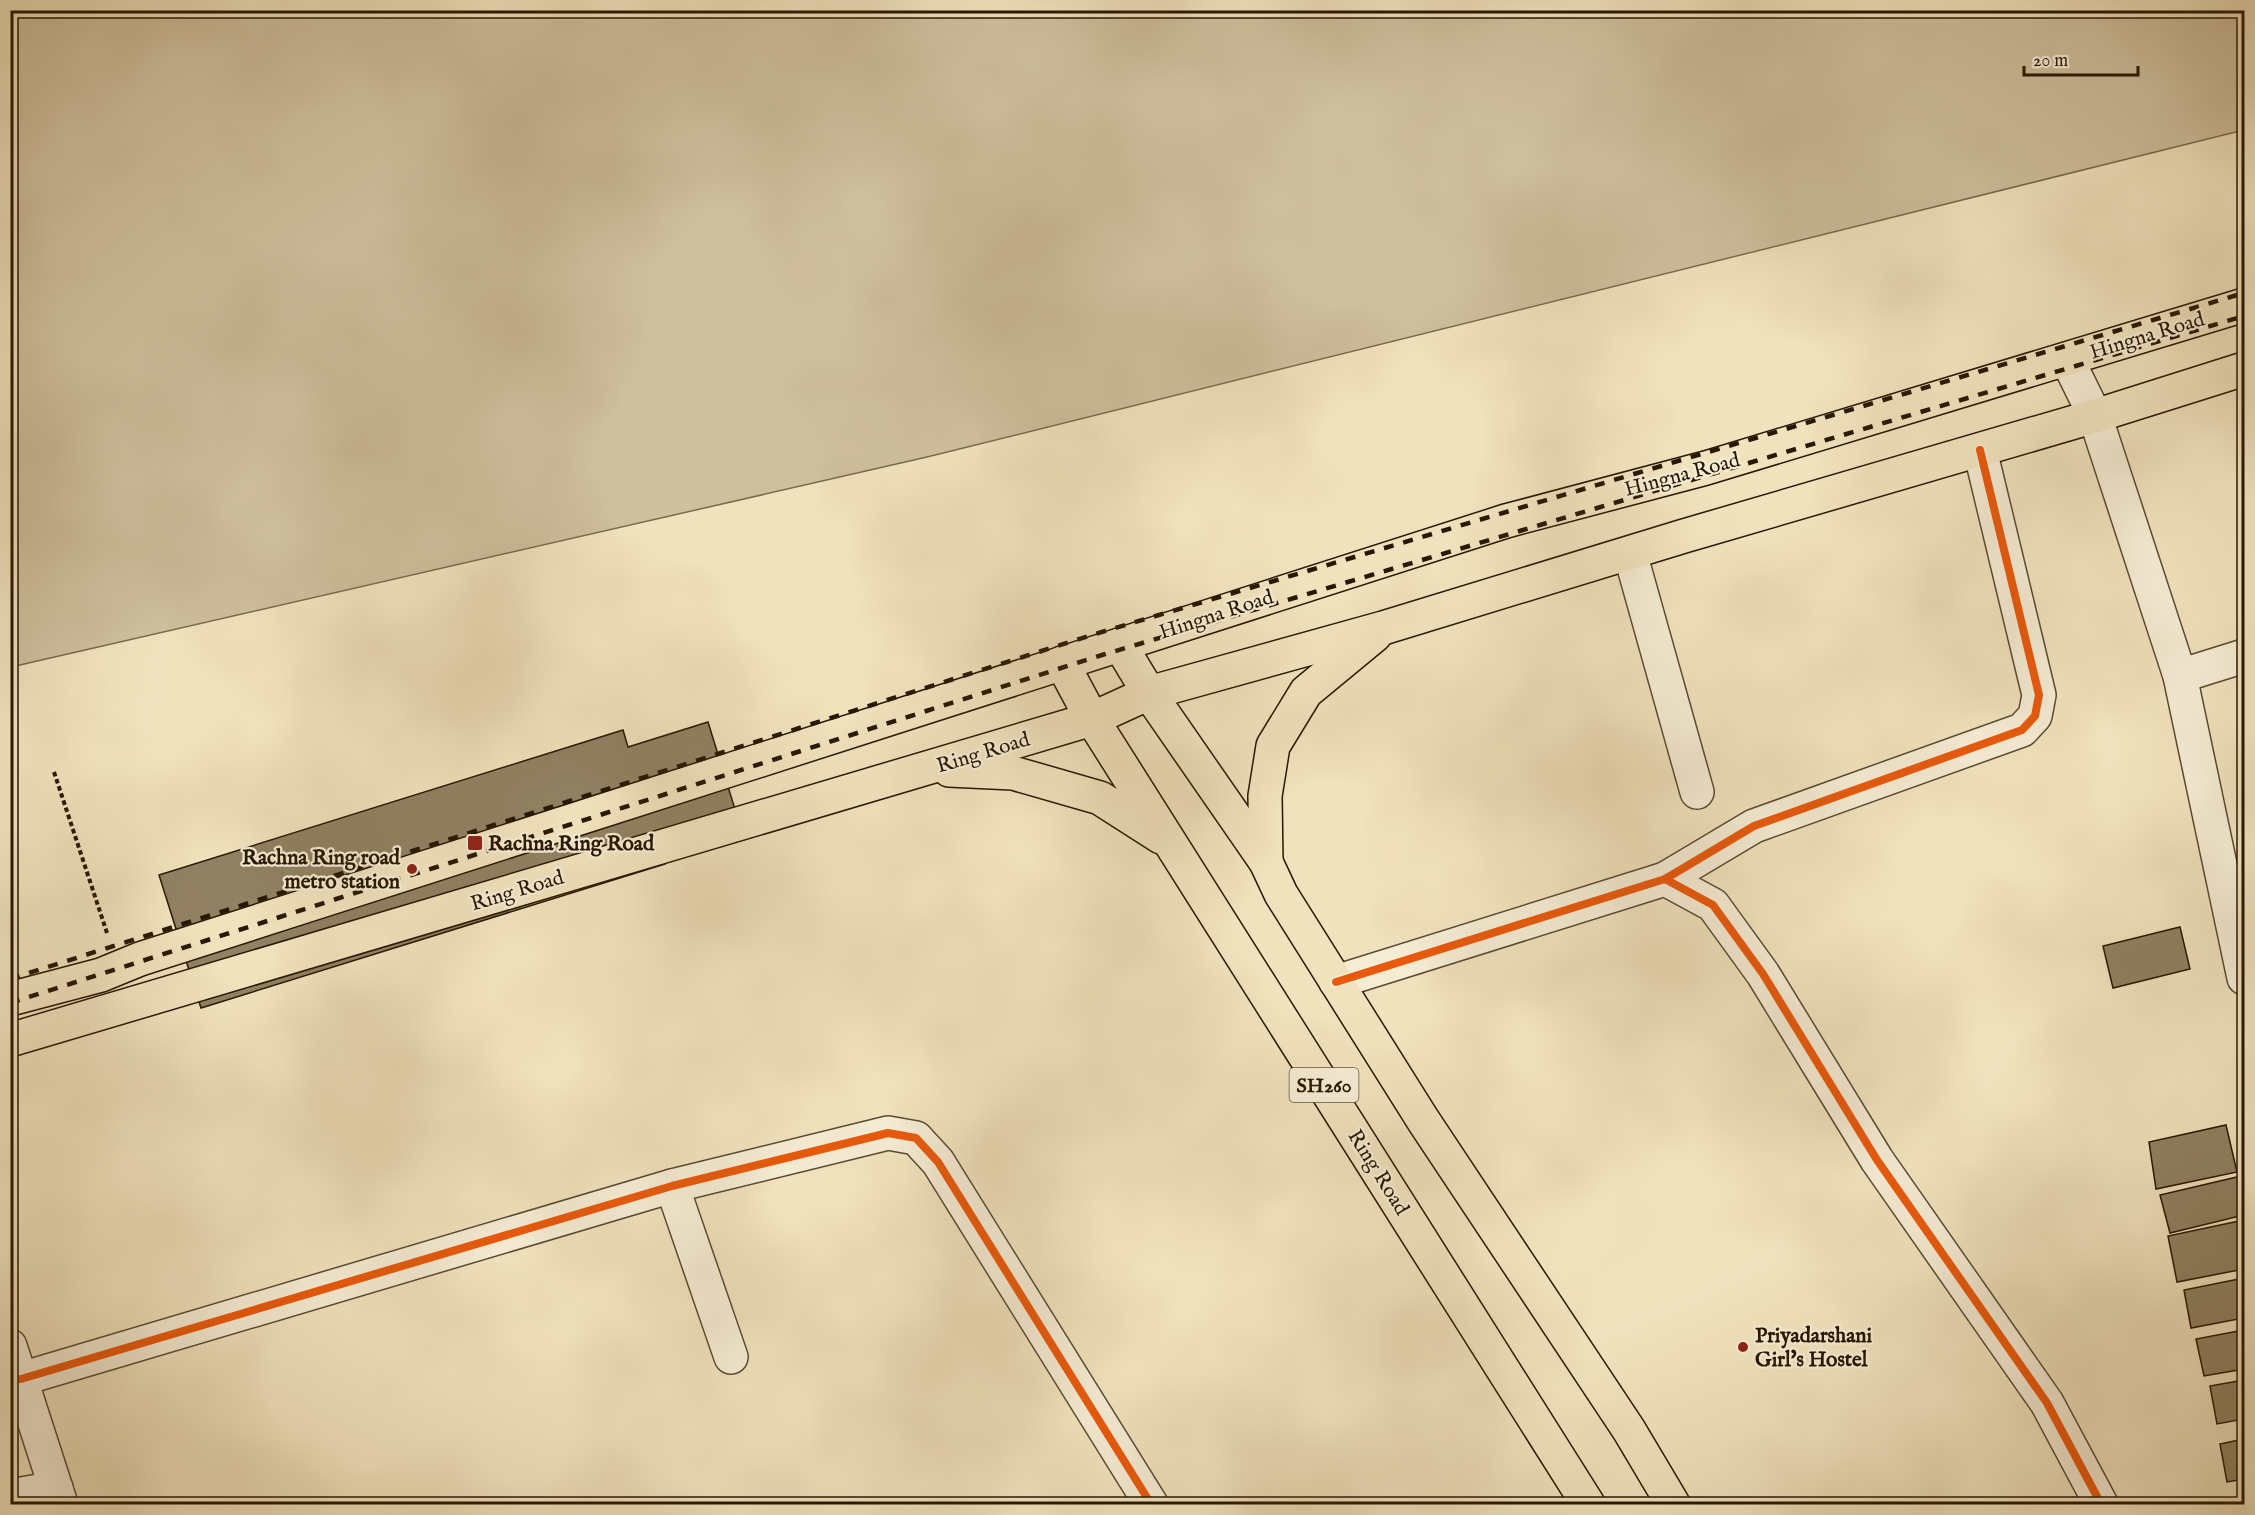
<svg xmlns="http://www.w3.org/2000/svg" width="2255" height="1515" font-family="'IM FELL English',serif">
  <rect width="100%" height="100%" fill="#f0e2bd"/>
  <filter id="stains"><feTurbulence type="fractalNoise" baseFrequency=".00333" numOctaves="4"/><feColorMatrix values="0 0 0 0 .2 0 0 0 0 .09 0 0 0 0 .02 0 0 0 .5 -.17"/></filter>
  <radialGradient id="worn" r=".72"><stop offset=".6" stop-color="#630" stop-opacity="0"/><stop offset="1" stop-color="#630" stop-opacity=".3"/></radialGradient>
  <path fill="#cebf9d" stroke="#7b6b4e" stroke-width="1.5" d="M10,11h2234v119l-1317,327 -916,210z"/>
  <g fill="#908162" stroke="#281700" stroke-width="1.5">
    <path d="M708,722l30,97 -80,25 7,20 -464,144 -42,-133 464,-145 5,17z"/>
    <path d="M2180,927l10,42 -77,19 -10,-42z"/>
    <path d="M2226,1125l11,47 -81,17 -7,-47z"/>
    <path d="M2237,1177l7,38 -74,18 -10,-38z"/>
    <path d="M2244,1220v49l-67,13 -9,-46z"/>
    <path d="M2244,1278v40l-53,10 -7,-38z"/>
    <path d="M2244,1330v39l-40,7 -8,-37z"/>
    <path d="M2244,1380v39l-27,5 -7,-38z"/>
    <path d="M2244,1439v40l-17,3 -7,-38z"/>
  </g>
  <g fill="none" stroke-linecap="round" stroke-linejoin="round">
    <g stroke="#5a4a2f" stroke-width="36">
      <g id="minor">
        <path d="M2067,359l28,57 85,260 64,302"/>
        <path d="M1630,553l67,239"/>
        <path d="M2180,676l64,-20"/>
        <path d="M1665,879l89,-53 268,-96 13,-14 4,-21 -59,-245"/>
        <path d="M1336,982l329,-103 48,26 50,69 114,186 170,243 54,101"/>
        <path d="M672,1186l59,171"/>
        <path d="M10,1346l51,158"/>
        <path d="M21,1379l651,-193 216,-53 28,5 22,24 213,342"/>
        <path d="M10,1496l46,-8"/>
      </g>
    </g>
    <g stroke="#281700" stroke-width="36">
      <g id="major">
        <path d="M1120,645l29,48 117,169 15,32 142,226 206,310 44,74"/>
        <path d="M1062,663l30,56 496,785"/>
        <path d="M949,770l64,3 87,25 61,39"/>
        <path d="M1266,862l-1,-66 8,-50 33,-54 69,-57"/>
        <path d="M10,999l91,-24 39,-16 1366,-438 200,-53 538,-163"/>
        <path d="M10,1040l1082,-321 57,-26 234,-65 301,-92 411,-120 149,-47"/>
      </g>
    </g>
    <path stroke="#281700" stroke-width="4" stroke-dasharray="4.5 3" stroke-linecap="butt" d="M54,772l53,161"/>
    <use href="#minor" stroke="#f5ecd4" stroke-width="33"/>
    <use href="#major" stroke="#f0e2bd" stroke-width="33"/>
    <g stroke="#281700" stroke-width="4.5" stroke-dasharray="10 10" stroke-linecap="butt">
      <path d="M10,979l1085,-345 1149,-341"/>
      <path d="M10,1003l1092,-348 1142,-339"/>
    </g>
    <g stroke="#f5ecd4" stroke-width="11">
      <g id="cycleway">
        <path d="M1665,879l89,-53 268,-96 13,-14 4,-21 -59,-245"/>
        <path d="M1336,982l329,-103 48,26 50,69 114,186 170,243 54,101"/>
        <path d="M21,1379l651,-193 216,-53 28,5 22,24 213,342"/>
      </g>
    </g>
    <use href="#cycleway" stroke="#e8590c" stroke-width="8"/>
  </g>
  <g fill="#8f2418" stroke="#f5ecd4" stroke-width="2">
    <rect x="467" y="835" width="16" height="16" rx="3"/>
    <circle cx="412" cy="869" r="6"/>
    <circle cx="1743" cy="1347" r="6"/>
  </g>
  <g text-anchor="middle" stroke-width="4.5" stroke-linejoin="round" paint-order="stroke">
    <rect fill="#f5ecd4" stroke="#665740" stroke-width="1.5" x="1289.5" y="1068" width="69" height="34" rx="4.5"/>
    <g font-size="20" font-weight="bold" fill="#281700">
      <text x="1324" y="1092">SH260</text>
    </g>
    <g font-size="21" fill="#281700" stroke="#f5ecd4">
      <text transform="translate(2147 335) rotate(-17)" y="7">Hingna Road</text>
      <text transform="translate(1682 474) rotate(-15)" y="7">Hingna Road</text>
      <text transform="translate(1216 614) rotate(-18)" y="7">Hingna Road</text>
      <text transform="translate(983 752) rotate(-17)" y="7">Ring Road</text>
      <text transform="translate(517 890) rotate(-17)" y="7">Ring Road</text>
      <text transform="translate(1379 1172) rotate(58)" y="7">Ring Road</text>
    </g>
    <g font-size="21" font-weight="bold" fill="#281700" stroke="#f5ecd4" text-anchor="start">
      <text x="488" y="850">Rachna Ring Road</text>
      <text x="400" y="864" text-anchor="end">Rachna Ring road<tspan x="400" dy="24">metro station</tspan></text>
      <text x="1755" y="1342">Priyadarshani<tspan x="1755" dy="24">Girl's Hostel</tspan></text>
    </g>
  </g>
  <rect width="2255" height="1515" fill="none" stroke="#f0e2bd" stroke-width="36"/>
  <rect x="12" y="12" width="2231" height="1491" fill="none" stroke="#281700" stroke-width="3"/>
  <rect x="18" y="18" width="2219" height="1479" fill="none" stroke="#281700" stroke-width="1.5"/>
  <path d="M2024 66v9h114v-9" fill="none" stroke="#281700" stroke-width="3"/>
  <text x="2033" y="66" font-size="18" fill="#281700" stroke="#f5ecd4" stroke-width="4.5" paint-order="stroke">20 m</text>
  <rect width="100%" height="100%" filter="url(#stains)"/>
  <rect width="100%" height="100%" fill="url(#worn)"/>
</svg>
